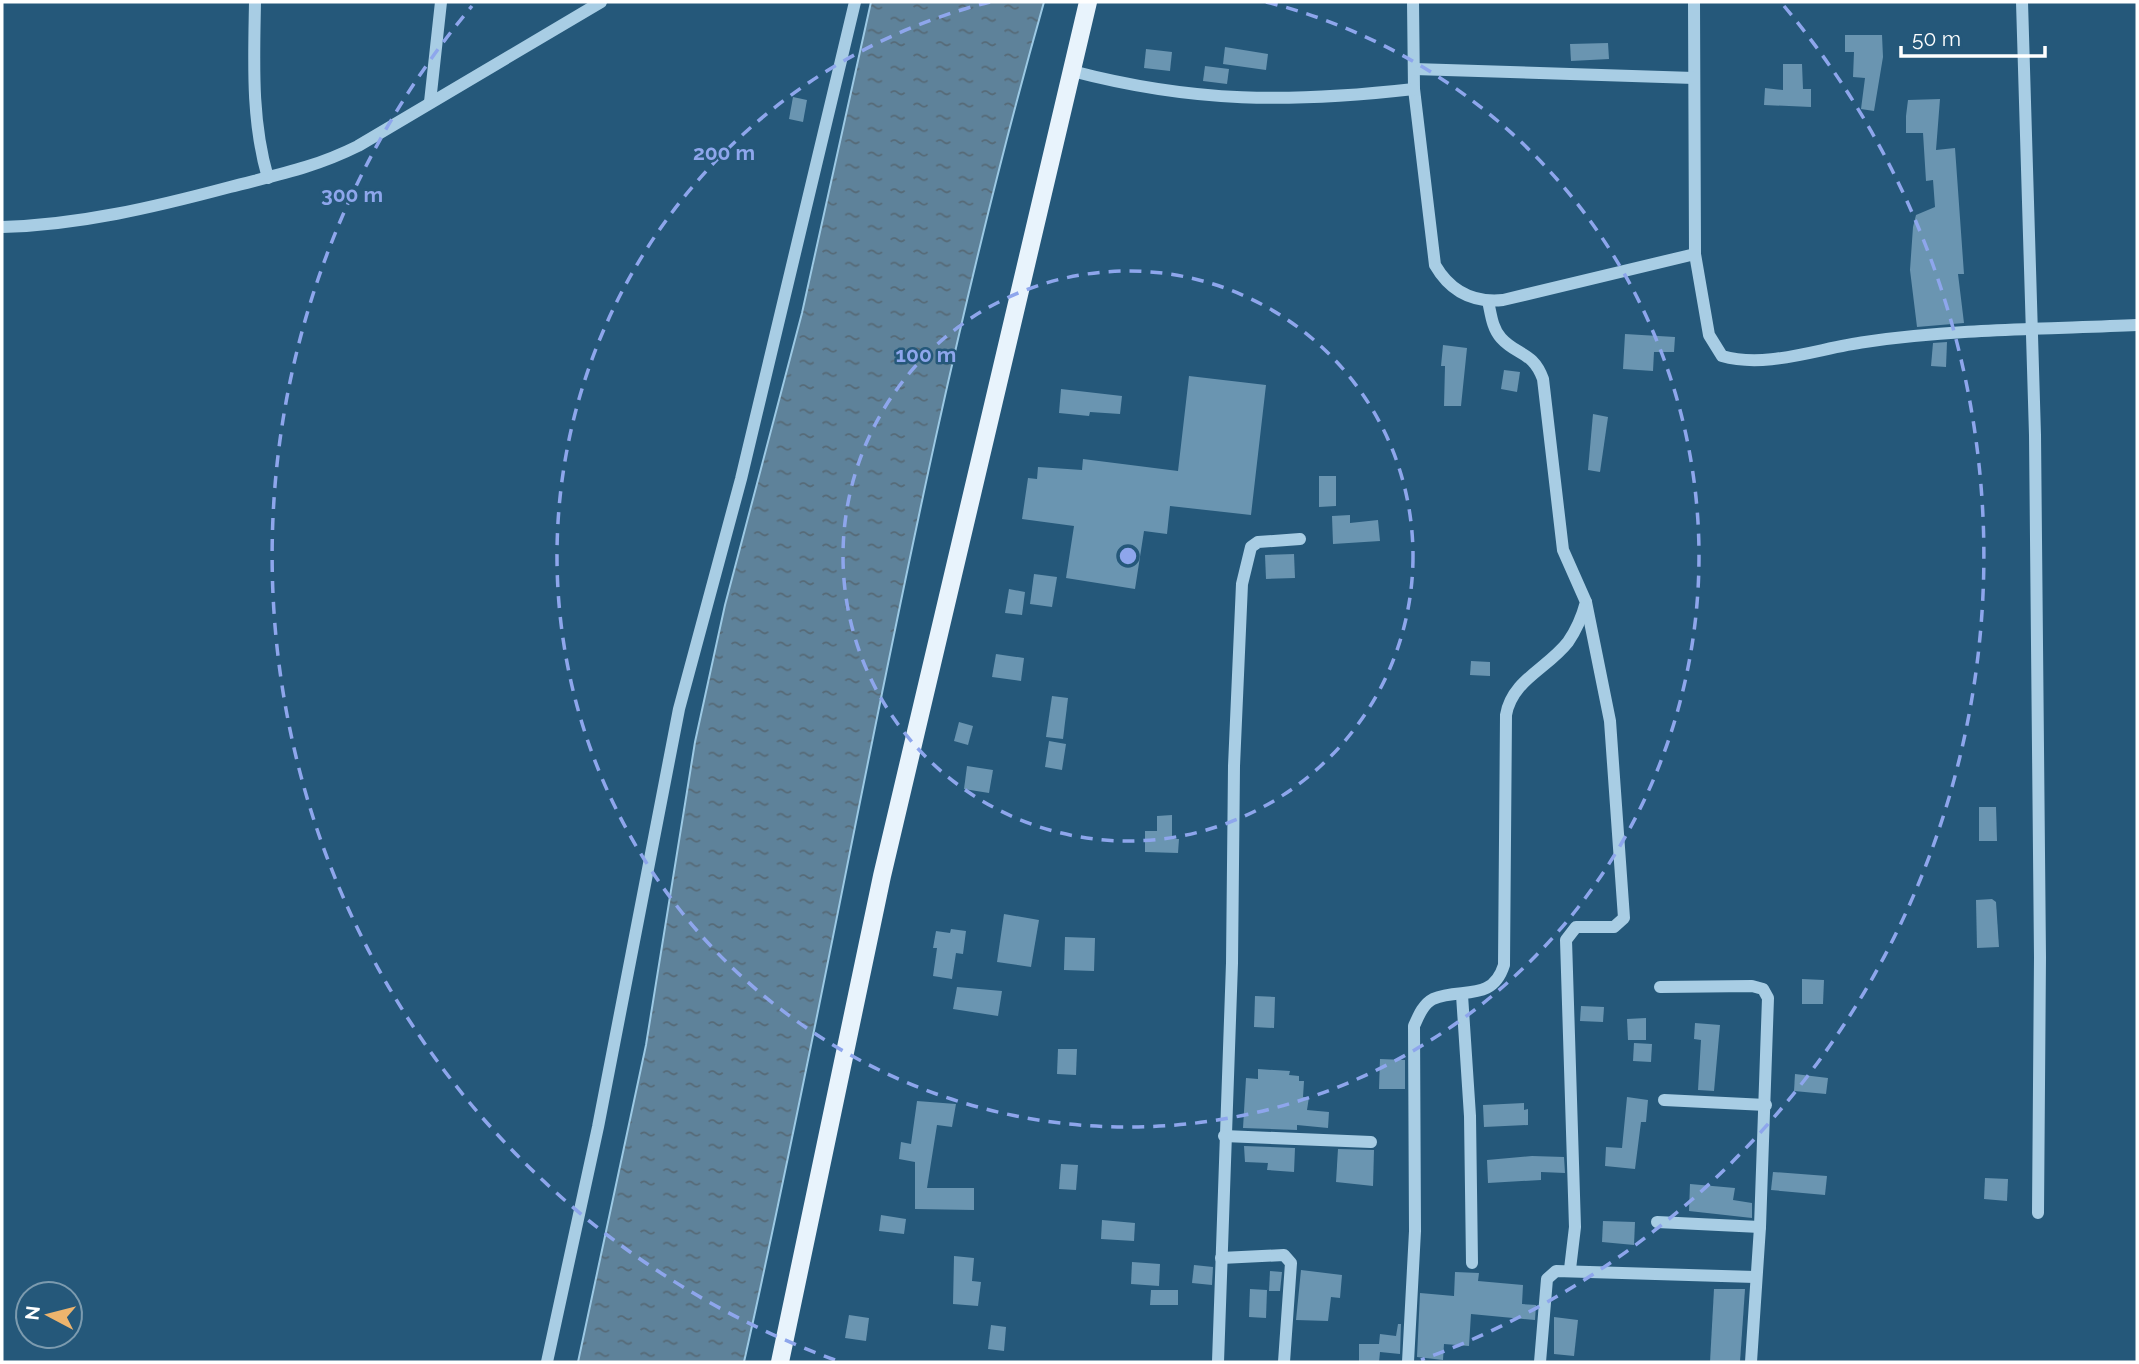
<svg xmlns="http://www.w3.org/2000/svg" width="2139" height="1364" font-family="Raleway,sans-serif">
  <defs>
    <pattern id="water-ripples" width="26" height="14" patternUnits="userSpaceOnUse" patternTransform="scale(1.75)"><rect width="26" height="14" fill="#5e829a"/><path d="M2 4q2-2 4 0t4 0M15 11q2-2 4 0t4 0" fill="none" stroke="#566a77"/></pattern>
  </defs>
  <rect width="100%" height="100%" fill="#25587a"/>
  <path fill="url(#water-ripples)" stroke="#9cc9e4" stroke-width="2" d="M871,2h173c-127,447 -198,907 -300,1360h-166l68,-317 49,-303 30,-137 77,-292z"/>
  <g fill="#6a95b1">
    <path d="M1845,35h37l1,22 -9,54 -13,-2 4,-31 -12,-1 1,-25h-9z"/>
    <path d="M1608,43l1,16 -38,2 -1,-17z"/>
    <path d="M1225,47l43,7 -2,16 -43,-6z"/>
    <path d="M1146,49l26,3 -2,19 -26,-3z"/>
    <path d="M1783,64h19l1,25h8v18l-47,-2 1,-17 18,2z"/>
    <path d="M1205,66l24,3 -2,15 -24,-3z"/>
    <path d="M793,97l14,3 -4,22 -14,-3z"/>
    <path d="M1940,99l-4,51 19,-2 9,126h-6l6,49 -47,4 -7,-57 3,-43 3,-12 19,-8 -2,-27 -7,1 -3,-48h-17v-17l2,-16z"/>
    <path d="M1625,334l50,3 -1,15h-20l-1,19 -30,-2z"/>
    <path d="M1947,342l-1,25 -15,-1 2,-23z"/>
    <path d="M1443,345l24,3 -6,58h-17l1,-40h-4z"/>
    <path d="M1504,370l16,2 -3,20 -16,-3z"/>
    <path d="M1189,376l77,9 -15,130 -81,-9 -3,28 -23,-3 -9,58 -69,-11 8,-52 -52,-7 6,-41 9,1 1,-12 44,3 1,-11 95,12z"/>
    <path d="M1061,389l61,7 -2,18 -30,-2 -1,4 -30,-3z"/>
    <path d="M1593,414l15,3 -8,55 -12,-2z"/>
    <path d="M1319,476h17v30l-17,1z"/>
    <path d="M1350,515v8l28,-3 2,21 -47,3 -1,-28z"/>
    <path d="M1294,554l1,24 -29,1 -1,-24z"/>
    <path d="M1034,574l23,3 -5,30 -22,-3z"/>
    <path d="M1009,589l16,3 -3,23 -17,-2z"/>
    <path d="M996,654l28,4 -3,23 -29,-4z"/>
    <path d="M1471,661l19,1v14l-20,-1z"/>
    <path d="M1052,696l16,2 -5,41 -17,-2z"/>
    <path d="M959,722l14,4 -5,19 -14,-4z"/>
    <path d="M1049,741l17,3 -4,26 -17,-3z"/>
    <path d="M967,766l26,4 -4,23 -25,-4z"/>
    <path d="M1979,807h17l1,34h-18z"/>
    <path d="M1172,815v24h7l-1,14 -33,-1v-21h12v-15z"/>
    <path d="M1992,899l4,3 3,45 -22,1 -1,-48z"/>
    <path d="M1004,914l35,6 -8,47 -34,-5z"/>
    <path d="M951,929l15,2 -3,23 -7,-1 -4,26 -19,-3 4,-28h-4l3,-17 14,2z"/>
    <path d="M1065,937l30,1 -1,33 -30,-1z"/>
    <path d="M1802,979l22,1 -1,24h-21z"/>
    <path d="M957,987l45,4 -4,25 -45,-7z"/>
    <path d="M1255,996l20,1 -1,31 -20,-1z"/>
    <path d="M1581,1006l23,1 -1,15 -23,-1z"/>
    <path d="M1646,1018v22h-18l-1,-21z"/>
    <path d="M1695,1023l25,2 -6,66 -16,-1 3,-50 -7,-1z"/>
    <path d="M1634,1043l18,1 -1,18 -18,-1z"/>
    <path d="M1058,1049h19l-1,26 -19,-1z"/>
    <path d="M1380,1059l25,1v29h-26z"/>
    <path d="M1258,1069l32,2 -1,4 10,1v5h5l-1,16h6l-2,13 22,2 -1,16 -31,-3v5l-54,-2 3,-50 12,1z"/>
    <path d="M1795,1074l33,4 -2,16 -32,-3z"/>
    <path d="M1627,1097l21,3 -2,22h-5l-6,47 -30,-3 1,-19 16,1z"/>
    <path d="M917,1101l39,3 -4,23 -15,-2 -10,63h47v22l-59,-1v-47l-16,-3 2,-17 10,2z"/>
    <path d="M1524,1103v7l4,-1v16l-44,2 -1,-22z"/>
    <path d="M1244,1146l51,2 -1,24 -27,-2 1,-7 -23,-1z"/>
    <path d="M1338,1149l36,1 -1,36 -37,-4z"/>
    <path d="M1532,1156l32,1 1,16 -24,-1v8l-53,3 -1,-23z"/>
    <path d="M1061,1164l17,1 -2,25 -17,-1z"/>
    <path d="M1773,1172l54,4 -2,19 -54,-5z"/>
    <path d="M1985,1178l23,1 -1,22 -23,-2z"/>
    <path d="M1690,1184l45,4 -2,12 19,3v15l-63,-7z"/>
    <path d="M881,1215l25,4 -2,15 -25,-3z"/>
    <path d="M1102,1220l33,3 -1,18 -33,-2z"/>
    <path d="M1603,1221l32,1 -1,23 -32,-3z"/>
    <path d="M954,1256l20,2 -2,23 9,1 -3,24 -25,-2z"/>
    <path d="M1132,1262l28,2 -1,22 -28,-2z"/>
    <path d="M1194,1265l19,2 -1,18 -20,-2z"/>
    <path d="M1301,1270l41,5 -2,23 -9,-1 -3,24 -32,-1z"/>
    <path d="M1270,1271l12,1 -2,19h-11z"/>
    <path d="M1455,1272l24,1 -1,8 45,4 -1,19 14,1 -1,15 -64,-6 -2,32 -25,-2 -1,16 -26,-3 3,-64 34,3z"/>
    <path d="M1250,1289l17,1 -1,28 -17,-1z"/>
    <path d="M1714,1289h31l-5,73h-30z"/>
    <path d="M1151,1290h27v15h-28z"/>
    <path d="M849,1315l20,3 -3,23 -21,-3z"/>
    <path d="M1554,1317l24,3 -4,36 -20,-2z"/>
    <path d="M1398,1324h3l-1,30 -20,-2 -1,10h-20v-18h20l1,-10 16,2z"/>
    <path d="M991,1325l15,2 -2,24 -16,-2z"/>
  </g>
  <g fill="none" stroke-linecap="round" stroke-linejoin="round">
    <g stroke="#a8cde4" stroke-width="12">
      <path d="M255,2c-1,59 -4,118 13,176"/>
      <path d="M1413,2l1,87 21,176c15,26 38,38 68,35l192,-46"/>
      <path d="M1694,2l1,252 14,81 13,21c45,13 97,-8 143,-14 89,-13 182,-13 272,-17"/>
      <path d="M2022,2l13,433 5,522 -2,256"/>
      <path d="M1414,69l280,9"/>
      <path d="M1072,71c122,32 217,32 342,18"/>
      <path d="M430,102l11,-100"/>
      <path d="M2,227c77,-2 153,-20 228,-40 46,-12 84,-19 128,-41l243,-144"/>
      <path d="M1660,987l92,-1 11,3 5,9 -8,229 -9,135"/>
      <path d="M1462,995l8,121 2,147"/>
      <path d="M1664,1100l102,5"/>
      <path d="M1224,1136l147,6"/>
      <path d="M1657,1222l103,5"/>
      <path d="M1221,1258l63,-3 7,8 -7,99"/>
      <path d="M1570,1269l5,-42 -9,-287 10,-13h38l10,-9 -14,-197 -24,-119"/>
      <path d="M547,1362l51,-235 81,-418 62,-230 114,-477"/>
      <path d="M1218,1362l14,-399 2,-197 8,-182 9,-37 7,-5 42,-3"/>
      <path d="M1408,1362l7,-131 -1,-205c4,-9 9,-22 19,-27 28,-12 59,4 71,-34l2,-250c6,-35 41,-46 62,-73 9,-13 14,-25 18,-40l-23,-52 -20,-171c-10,-28 -26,-23 -42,-41 -9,-10 -10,-24 -13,-37"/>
      <path d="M1540,1362l7,-83 9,-8 199,6"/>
    </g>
    <path stroke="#e8f3fc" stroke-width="18" d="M780,1362l102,-486 206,-874"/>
  </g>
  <g fill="none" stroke="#8ea6ec" stroke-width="3.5" stroke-dasharray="12 9">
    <circle cx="1128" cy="556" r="285"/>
    <path d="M1266 2A571 571 0 1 1 990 2"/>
    <path d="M835 1360A856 856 0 0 1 472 6M1784 6A856 856 0 0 1 1421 1360"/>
  </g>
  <circle cx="1128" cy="556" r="10" fill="#8ea6ec" stroke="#25587a" stroke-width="3.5"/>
  <g font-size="21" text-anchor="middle" font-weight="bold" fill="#8ea6ec" stroke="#25587a" stroke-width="5" stroke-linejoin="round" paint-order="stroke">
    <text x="724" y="160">200 m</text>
    <text x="352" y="202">300 m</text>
    <text x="926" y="362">100 m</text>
  </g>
  <rect width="2139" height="1364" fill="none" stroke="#ffffff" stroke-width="7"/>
  <g transform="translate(49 1315) rotate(277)"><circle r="33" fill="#25587a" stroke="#7c9baf" stroke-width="2"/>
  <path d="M0-5L12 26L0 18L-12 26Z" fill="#edb46d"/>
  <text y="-10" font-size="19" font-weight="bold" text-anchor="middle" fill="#ffffff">N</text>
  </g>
  <path d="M1901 46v10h144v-10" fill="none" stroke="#ffffff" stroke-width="3.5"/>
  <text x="1912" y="46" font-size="21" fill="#ffffff" stroke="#25587a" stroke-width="5" paint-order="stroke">50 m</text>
</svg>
